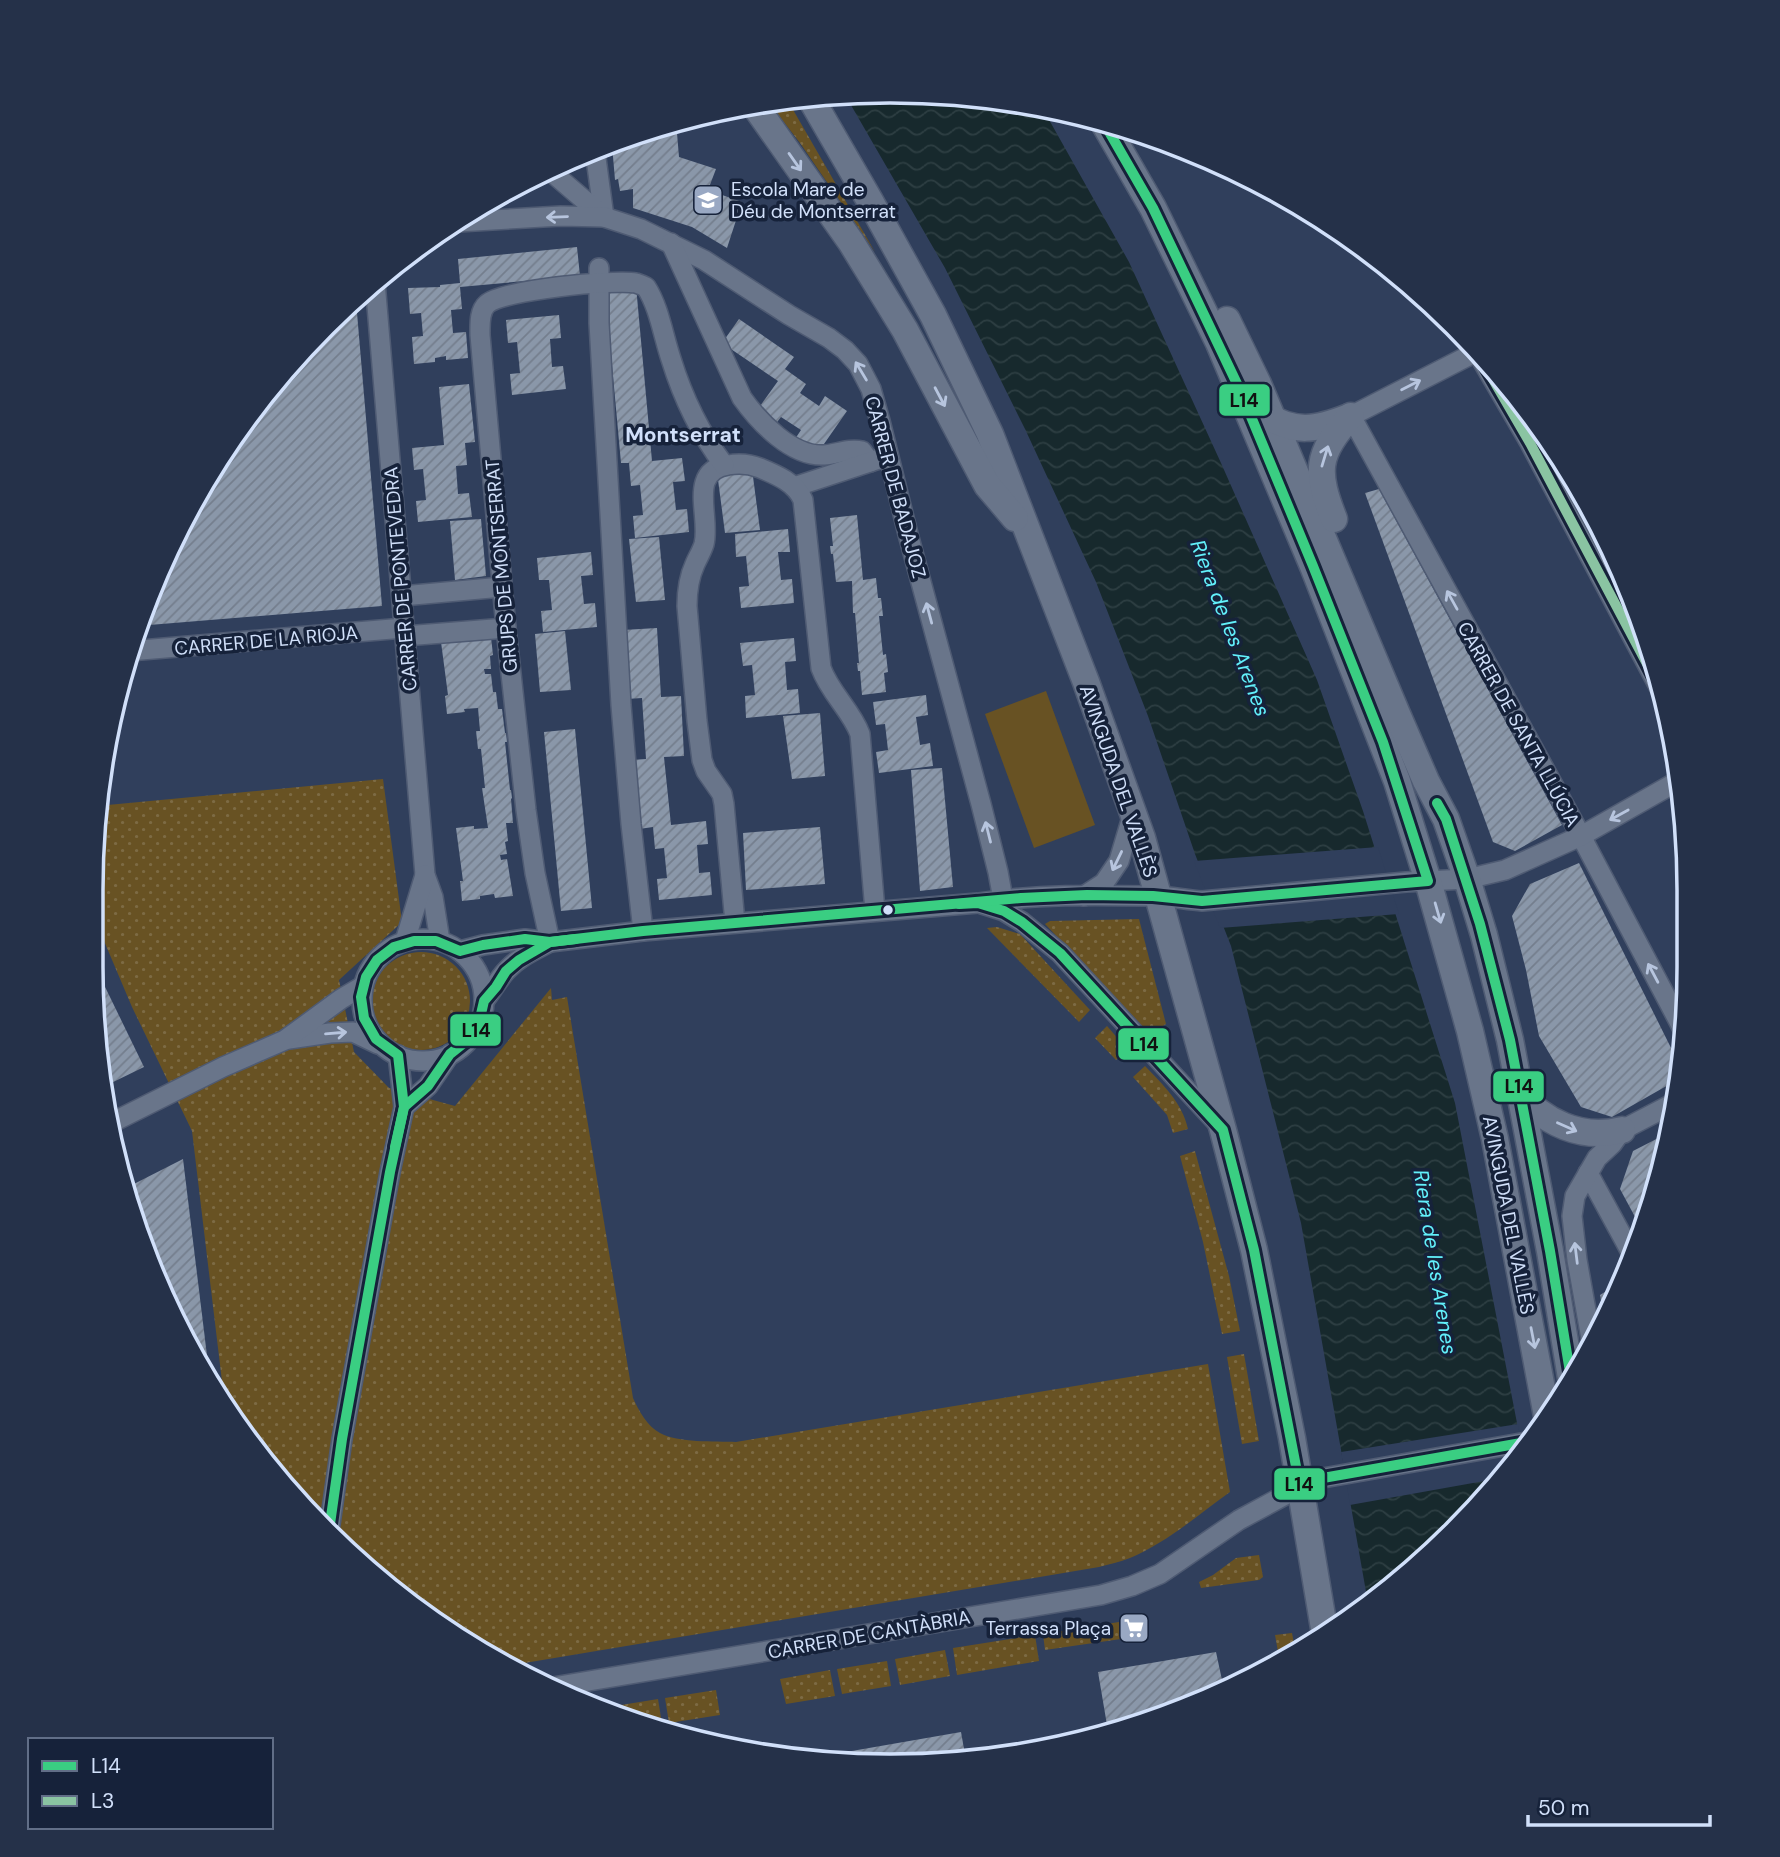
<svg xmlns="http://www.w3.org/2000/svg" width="1780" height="1857" font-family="'DM Sans',sans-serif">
  <defs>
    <pattern id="grass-dots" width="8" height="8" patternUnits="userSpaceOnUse" patternTransform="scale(1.75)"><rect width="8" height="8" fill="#685223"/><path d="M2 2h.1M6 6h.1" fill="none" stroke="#7d6b44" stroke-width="1.8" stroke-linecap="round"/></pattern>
    <pattern id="water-waves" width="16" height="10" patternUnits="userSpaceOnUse" patternTransform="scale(1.75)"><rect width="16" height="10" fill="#17292d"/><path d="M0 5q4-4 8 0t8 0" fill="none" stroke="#2d3e42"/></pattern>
    <pattern id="building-hatch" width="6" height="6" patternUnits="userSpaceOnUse" patternTransform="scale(1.75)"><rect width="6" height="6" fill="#8a97a9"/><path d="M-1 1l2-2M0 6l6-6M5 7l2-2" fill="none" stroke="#747e8d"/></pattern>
  </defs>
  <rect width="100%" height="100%" fill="#303f5c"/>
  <g fill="url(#grass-dots)">
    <path d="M788,101l87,151 -75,-109 -30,-39z"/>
    <path d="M383,779l19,143 -63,58 15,72 35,36 66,18 96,-118 1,12 15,-3 66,401c6,13 14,28 27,35 18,10 54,8 76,9l472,-78 22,128c-32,23 -64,51 -100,66 -10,4 -21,6 -31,9l-592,99 -17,-7 -127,-92 -107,-114 -32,-55 -32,-267 -60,-124 -39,-92 4,-109z"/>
    <path d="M1139,919l27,105 -16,10 -105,-110 5,-3z"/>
    <path d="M997,927l23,7 70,76 -11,12 -92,-94z"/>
    <circle cx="421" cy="1001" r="49"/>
    <path d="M1107,1026l20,23 -11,11 -21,-22z"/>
    <path d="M1145,1066c18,19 37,36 43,63l-15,4 -6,-18 -34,-38z"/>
    <path d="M1195,1151l34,125 11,55 -18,3 -19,-92 -23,-86z"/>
    <path d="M1244,1354l15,87 -17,3 -15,-87z"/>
    <path d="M1259,1555l4,22 -4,3 -58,8 -2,-6 14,-7 23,-17z"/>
    <path d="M1119,1622l2,17 -76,11 -2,-16z"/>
    <path d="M1292,1633l4,21 -16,9 -5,-28z"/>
    <path d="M1035,1635l4,26 -82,14 -4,-27z"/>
    <path d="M945,1650l5,26 -50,9 -5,-26z"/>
    <path d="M887,1661l4,25 -49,8 -5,-25z"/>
    <path d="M830,1670l5,26 -49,8 -6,-25z"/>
    <path d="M716,1690l4,25 -51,8 -4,-25z"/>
    <path d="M658,1699l4,25c-22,4 -32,-2 -52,-11l-1,-6z"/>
  </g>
  <path fill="#685223" d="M1046,691l49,134 -61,23 -49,-134z"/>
  <path fill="url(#water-waves)" d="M844,93l150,5 49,11 86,153 92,201 96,217 46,131 92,292 68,351 -106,114 -49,35 -67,-380 -70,-277 -36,-92 -47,-138 -52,-134 -71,-153 -80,-161z"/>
  <g fill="#303f5c">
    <path d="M1378,847l21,67 -179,14 -26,-67z"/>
    <path d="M1518,1424l5,30 -22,24 -151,27 -9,-53z"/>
  </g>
  <g fill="url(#building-hatch)">
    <path d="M676,121l3,36 37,12 -8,21 34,12 -15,46 -35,-21 -59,-19v-19l-13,2 -2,-12 -3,1 -3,-35z"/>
    <path d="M577,247l3,29 -120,11 2,22 -11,1 2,23 13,-1 2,26 -22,2v-4l-11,2v4l-21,2 -2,-27 11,-1 -2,-23 -11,1 -2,-26 32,-1v-2l20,-2 -2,-24z"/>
    <path d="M636,286l16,175 30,-3 3,23 -12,1 3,28 11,-1 2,23 -54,6 -2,-22 10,-1 -3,-30 -9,1 -2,-23h-8l-16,-174z"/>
    <path d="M356,301l26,305 -245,20 61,-135 91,-128z"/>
    <path d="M559,315l2,23 -11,1 2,28 11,-1 3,23 -54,6 -2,-21 10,-1 -3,-31 -9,1 -2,-23z"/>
    <path d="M739,319l55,38 -9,12 21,15 -6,9 19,13 6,-10 22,15 -30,43 -22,-15 6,-9 -20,-13 -7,9 -19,-13 23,-32 -56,-38z"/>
    <path d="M469,384l6,58 -10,1 2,22 -11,1 2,28 11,-1 3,24 -54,5 -2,-21 10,-1 -3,-31 -9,1 -2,-22 32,-3 -5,-58z"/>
    <path d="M752,469l8,61 -35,3 -8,-61z"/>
    <path d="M1379,489l183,336 -47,26 -22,-9 -128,-349z"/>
    <path d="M857,515l6,65 13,-2 2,20h3l2,18h-4l4,39 3,-1 2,18 -4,1 2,19 -24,3 -2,-24h-2l-1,-8h2l-4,-50h-2l-1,-32 -16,1 -3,-28h-2l-1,-8h3l-3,-28z"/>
    <path d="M481,519l5,57 -31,4 -5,-59z"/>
    <path d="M788,529l2,23h-12l3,28 11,-1 2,24 -53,5 -2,-21 10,-1 -3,-30 -10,1 -1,-23z"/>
    <path d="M659,537l6,63 -29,2 -7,-63z"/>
    <path d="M591,552l2,23 -12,1 3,28 11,-1 2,24 -54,5 -2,-21 11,-1 -3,-30h-10l-2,-22z"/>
    <path d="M657,628l4,69 20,-1 3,60 -20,1 7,68 35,-4 2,23 -11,1 2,28 11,-1 2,23 -53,5 -2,-21 10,-1 -3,-30 -9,1 -2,-22 -14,2 -8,-69 15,-1 -4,-61 -15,1 -4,-69z"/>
    <path d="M565,631l6,59 -31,2 -5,-58z"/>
    <path d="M491,637l2,18 -3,1 1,13h-7l1,5h6l2,18h3l2,17h4l3,24h1l1,9h-2l5,48h1l1,8 -1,1 2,24h-7l2,18 -3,1 2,12 -7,1 1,5 6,-1 6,37 -18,2 -1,-4 -14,2v3l-18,2 -2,-20h3l-7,-53 18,-2v3l14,-1 -6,-40h3l-4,-39h-3l-2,-18h4l-2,-23 -14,1 1,3 -18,2 -2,-18 3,-1 -7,-53 18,-2v2l14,-1 -1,-3z"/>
    <path d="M794,638l2,23 -11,1 2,28 11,-1 2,24 -54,5 -1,-22 10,-1 -3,-30 -9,1 -3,-23z"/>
    <path d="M926,695l2,20 -12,2 4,28 10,-2 3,23 -54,7 -3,-21 12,-2 -3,-26 -9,1 -3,-23z"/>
    <path d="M820,713l5,63 -33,3 -9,-63z"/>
    <path d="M575,729l17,179 -31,3 -17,-179z"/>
    <path d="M942,768l11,119 -33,4 -9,-121z"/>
    <path d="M820,827l5,57 -79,6 -3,-57z"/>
    <path d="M1579,863l101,203 -3,14 -65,37 -31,-10 -42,-71 -13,-66 -14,-54 18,-32z"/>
    <path d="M91,958l53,109 -41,20 -12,-120z"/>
    <path d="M1668,1133l-6,40 -21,55 -21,-39 13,-38z"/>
    <path d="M183,1159l26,213 -57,-99 -26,-85z"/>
    <path d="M1621,1282l-15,39 -1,2 -5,-28z"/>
    <path d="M1216,1652l6,28 8,-1 1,7 -85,38 -38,7 -10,-59z"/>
    <path d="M961,1732l5,28 -23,4 -143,-4z"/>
  </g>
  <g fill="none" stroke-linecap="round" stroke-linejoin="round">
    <g stroke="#4f5b73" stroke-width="22">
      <g id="street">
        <path d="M595,151l9,66"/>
        <path d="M548,169l56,48"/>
        <path d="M458,222l103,-6 43,1 37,12 63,31 85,55 40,23 16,12 13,14 13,25 9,32 28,113 73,270 17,68 5,27"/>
        <path d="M671,243l71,155c17,24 50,59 82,57 13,-1 25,-7 38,-4l8,11"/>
        <path d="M599,268v55l22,382 10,119 12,107"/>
        <path d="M375,282l50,593 8,22 7,44"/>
        <path d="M1476,352l-125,64 230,420 104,197"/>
        <path d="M1480,357l50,86 134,253"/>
        <path d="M794,487l88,-29"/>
        <path d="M402,596l100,-9"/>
        <path d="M405,636l101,-8"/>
        <path d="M129,651l275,-23"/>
        <path d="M1084,896l20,-13 15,-22 14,-47"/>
        <path d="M982,904l22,7 18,11 38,31 161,174"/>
        <path d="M735,923l-11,-119 -2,-10 -16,-23 -4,-11 -5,-39 -10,-115c0,-15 2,-29 8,-42 3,-7 7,-13 9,-20 7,-27 -17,-73 24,-79 11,-2 22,-1 32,3 17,7 36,15 43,32l18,168c9,25 30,42 39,66l15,177"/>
        <circle cx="423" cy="1000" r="61"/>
        <path d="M405,941l20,-66"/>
        <path d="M550,942l-15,-69 -9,-63 -20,-182 -26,-293c0,-11 -1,-24 7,-31 15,-14 127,-25 149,-21 3,1 6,2 10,4 13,20 17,48 25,72 12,39 28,73 53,106"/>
        <path d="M460,951l23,-6 42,-6 25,3 93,-11 335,-28c57,-9 117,-8 175,-7 17,0 33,4 49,5l204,-19 61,-3 38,-9 76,-34 97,-55"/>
        <path d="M484,1001c8,-10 15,-23 23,-31 12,-13 28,-20 43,-28"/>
        <path d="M289,1039l41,-6 23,-1 25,12"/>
        <path d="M404,1107l24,-21 22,-32"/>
        <path d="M107,1125l116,-58 62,-27 56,-41 22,-13"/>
        <path d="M1588,1173l44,81"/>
        <path d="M1592,1344l-15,-84 -5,-44 3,-20 22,-38 15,-14 10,-14 52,-27"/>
        <path d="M329,1531l13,-92 48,-267 14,-65 -6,-52"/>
        <path d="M553,1687l548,-92 31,-9 28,-12 79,-54 61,-33 23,-9 209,-37"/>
      </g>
    </g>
    <g stroke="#4f5b73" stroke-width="29">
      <g id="secondary">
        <path d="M810,97l60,104 63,114 57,119 96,248 56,156 81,292 31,120 38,188 33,196"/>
        <path d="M755,106l96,136 54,88 82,155 28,33"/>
        <path d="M1104,123l49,85 66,135 94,223 84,215 31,100 42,150 25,108 52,277"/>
        <path d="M1227,320l31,64 139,330 29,67 20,38 21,60 17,56 26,105 40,211 21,127"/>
        <path d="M1263,414c32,20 53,16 86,3"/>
        <path d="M1334,519c-18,-46 -19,-65 17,-103"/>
        <path d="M1515,1091c29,30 64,50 107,39"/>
      </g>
    </g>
    <use href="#street" stroke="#69758a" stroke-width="19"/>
    <use href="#secondary" stroke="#69758a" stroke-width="26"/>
    <g stroke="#16223a" stroke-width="16">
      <g id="bus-1">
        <path d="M1437,803l9,16 34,105 30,116 40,211 21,127"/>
        <path d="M959,904l19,-1 26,8 18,11 38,31 163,177 31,120 46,237 23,-9 209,-37"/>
        <path d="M395,1147l9,-40 24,-21 22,-32 20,-16 8,-11 6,-26 12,-14 10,-16 13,-11 31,-18 26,-3"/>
        <path d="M329,1531l13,-92 48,-267 14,-65 -6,-52 -22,-16 -12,-21 -3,-21 5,-20 11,-17 17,-13 20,-6h22l24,10 23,-6 42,-6 25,3 93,-11 378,-33 66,-3 66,1 49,5 226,-20 -45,-139 -70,-176 -73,-176 -87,-182 -49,-85"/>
      </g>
    </g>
    <g stroke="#16223a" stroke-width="16">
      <path id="bus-2" d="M1480,357l50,86 134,253"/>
    </g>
    <use href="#bus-1" stroke="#3ace82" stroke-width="10"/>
    <use href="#bus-2" stroke="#8ac4a2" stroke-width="10"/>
  </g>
  <defs><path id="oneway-shaft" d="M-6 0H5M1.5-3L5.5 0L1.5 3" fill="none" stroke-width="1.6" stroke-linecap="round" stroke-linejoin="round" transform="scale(1.75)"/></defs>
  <g stroke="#b7c5de">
    <use href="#oneway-shaft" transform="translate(795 162) rotate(55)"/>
    <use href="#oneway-shaft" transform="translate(557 217) rotate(178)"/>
    <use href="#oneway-shaft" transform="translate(861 371) rotate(-121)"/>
    <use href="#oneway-shaft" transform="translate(1411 385) rotate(-27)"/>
    <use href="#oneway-shaft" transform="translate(940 397) rotate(62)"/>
    <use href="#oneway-shaft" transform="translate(1325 456) rotate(-73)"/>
    <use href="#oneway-shaft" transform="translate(1452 600) rotate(-119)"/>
    <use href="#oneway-shaft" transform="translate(929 613) rotate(-105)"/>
    <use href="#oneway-shaft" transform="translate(1619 815) rotate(151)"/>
    <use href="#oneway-shaft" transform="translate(988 832) rotate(-104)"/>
    <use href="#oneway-shaft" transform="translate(1117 861) rotate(116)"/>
    <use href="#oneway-shaft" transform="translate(1438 913) rotate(74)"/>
    <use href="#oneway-shaft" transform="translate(1653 973) rotate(-118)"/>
    <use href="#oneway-shaft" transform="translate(336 1033) rotate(-5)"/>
    <use href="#oneway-shaft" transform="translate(1567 1127) rotate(24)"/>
    <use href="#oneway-shaft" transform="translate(1576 1253) rotate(-97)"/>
    <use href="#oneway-shaft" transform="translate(1533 1338) rotate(79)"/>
  </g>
  <defs>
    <g id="school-square" transform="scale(1.575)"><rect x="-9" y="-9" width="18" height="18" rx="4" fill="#99a8c3" stroke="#16223a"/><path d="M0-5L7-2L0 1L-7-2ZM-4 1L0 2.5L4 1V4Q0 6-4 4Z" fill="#fff"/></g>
    <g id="supermarket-square" transform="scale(1.575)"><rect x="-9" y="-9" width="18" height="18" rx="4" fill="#99a8c3" stroke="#16223a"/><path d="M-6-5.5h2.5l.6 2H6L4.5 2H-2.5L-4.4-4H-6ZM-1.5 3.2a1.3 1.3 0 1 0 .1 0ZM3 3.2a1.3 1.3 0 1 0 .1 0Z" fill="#fff"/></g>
  </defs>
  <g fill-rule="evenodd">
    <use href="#school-square" x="708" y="200"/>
    <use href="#supermarket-square" x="1134" y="1628"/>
  </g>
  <circle fill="#d1e0fa" stroke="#16223a" stroke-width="2.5" cx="888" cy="910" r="6"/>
  <g text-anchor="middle" stroke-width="7" stroke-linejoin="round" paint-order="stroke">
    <g font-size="19" fill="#d1e0fa" stroke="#16223a" text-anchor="start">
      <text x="731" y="196">Escola Mare de<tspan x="731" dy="22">Déu de Montserrat</tspan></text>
      <text x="1111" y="1635" text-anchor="end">Terrassa Plaça</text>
    </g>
    <g font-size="19" fill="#d1e0fa" stroke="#16223a">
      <text transform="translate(896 487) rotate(75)" y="7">CARRER DE BADAJOZ</text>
      <text transform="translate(501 566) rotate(-95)" y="7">GRUPS DE MONTSERRAT</text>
      <text transform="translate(400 579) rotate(-95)" y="7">CARRER DE PONTEVEDRA</text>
      <text transform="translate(266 640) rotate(-5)" y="7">CARRER DE LA RIOJA</text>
      <text transform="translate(1519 724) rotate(61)" y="7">CARRER DE SANTA LLÚCIA</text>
      <text transform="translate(1119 781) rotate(71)" y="7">AVINGUDA DEL VALLÈS</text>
      <text transform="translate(1509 1215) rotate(79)" y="7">AVINGUDA DEL VALLÈS</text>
      <text transform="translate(869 1634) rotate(-10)" y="7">CARRER DE CANTÀBRIA</text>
    </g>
    <g font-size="21" font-weight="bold" fill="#d1e0fa" stroke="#16223a">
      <text x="683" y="442">Montserrat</text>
    </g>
    <g font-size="21" font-style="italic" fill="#62f0fb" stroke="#16223a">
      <text transform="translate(1230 628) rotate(69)" y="7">Riera de les Arenes</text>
      <text transform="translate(1435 1262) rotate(81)" y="7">Riera de les Arenes</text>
    </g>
  </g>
  <path d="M0 0H1780V1857H0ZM890 103H890A787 787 0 0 1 1677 890V967A787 787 0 0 1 890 1754H890A787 787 0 0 1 103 967V890A787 787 0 0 1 890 103Z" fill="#253149" fill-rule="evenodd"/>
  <path fill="none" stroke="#d1e0fa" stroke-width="3.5" d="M890 103H890A787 787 0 0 1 1677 890V967A787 787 0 0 1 890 1754H890A787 787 0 0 1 103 967V890A787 787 0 0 1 890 103Z"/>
  <g stroke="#16223a" stroke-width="2.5">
    <rect x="1218" y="383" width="53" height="34" rx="7" fill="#3ace82"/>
    <rect x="449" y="1013" width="53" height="34" rx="7" fill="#3ace82"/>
    <rect x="1117" y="1027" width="53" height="34" rx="7" fill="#3ace82"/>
    <rect x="1492" y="1070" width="53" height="33" rx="7" fill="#3ace82"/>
    <rect x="1273" y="1467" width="53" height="34" rx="7" fill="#3ace82"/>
  </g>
  <g font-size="19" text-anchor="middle" font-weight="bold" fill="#111">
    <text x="1244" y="407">L14</text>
    <text x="476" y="1037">L14</text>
    <text x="1144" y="1051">L14</text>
    <text x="1519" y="1093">L14</text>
    <text x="1299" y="1491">L14</text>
  </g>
  <rect x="28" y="1738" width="245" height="91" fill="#16223a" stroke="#616e87" stroke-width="2"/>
  <rect x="42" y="1761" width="35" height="10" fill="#3ace82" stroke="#616e87" stroke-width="2"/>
  <text x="91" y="1773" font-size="21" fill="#d1e0fa">L14</text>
  <rect x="42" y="1796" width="35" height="10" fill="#8ac4a2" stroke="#616e87" stroke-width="2"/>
  <text x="91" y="1808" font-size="21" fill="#d1e0fa">L3</text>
  <path d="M1528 1815v10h182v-10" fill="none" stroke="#d1e0fa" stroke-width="3.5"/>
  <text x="1538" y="1815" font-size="21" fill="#d1e0fa" stroke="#16223a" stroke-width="5" paint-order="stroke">50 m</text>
</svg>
